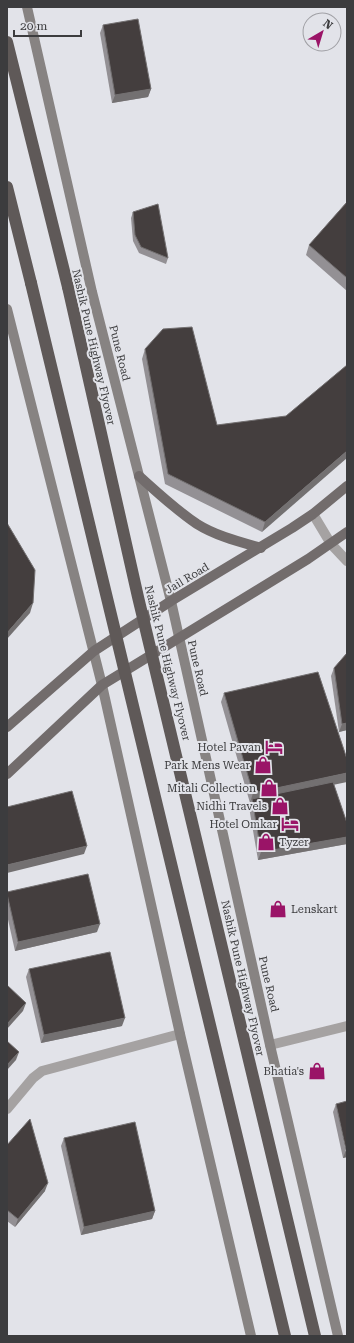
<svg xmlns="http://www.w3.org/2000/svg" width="354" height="1343" font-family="'Roboto Serif',serif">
  <rect width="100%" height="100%" fill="#e2e3e9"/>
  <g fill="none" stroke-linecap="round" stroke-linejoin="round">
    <g stroke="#a5a2a2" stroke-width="10">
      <path d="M313,514l18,30 16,17"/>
      <path d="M270,1045l77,-19"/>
      <path d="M7,1109l26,-31 9,-7 138,-37"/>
    </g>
    <g stroke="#878382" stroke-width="10">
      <path d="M27,7l65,285 79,309 99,444 68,291"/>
      <path d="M7,309l95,376 78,349 71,302"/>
    </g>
    <g stroke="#726c6c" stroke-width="10">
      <path d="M139,476c19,17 37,34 58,48 19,12 43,18 64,24"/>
      <path d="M7,727l87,-76 77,-50 121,-73 21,-14 34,-28"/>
      <path d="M7,774l95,-89 206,-126 39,-27"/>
    </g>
    <g stroke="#5f5958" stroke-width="12">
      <path d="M7,42l61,245"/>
      <path d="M7,187l24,96"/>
    </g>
    <g stroke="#5f5958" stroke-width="12">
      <path d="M31,283l254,1053"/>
      <path d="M68,287l70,310 177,739"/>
    </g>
  </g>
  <g fill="#939094">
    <path d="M103,25l48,64 -3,8 -36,6 -12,-70z"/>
    <path d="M347,202v89l-41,-36 3,-10z"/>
    <path d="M133,212l35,46 -2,6 -27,-11 -6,-12 -2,-23z"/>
    <path d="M145,349l72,76 69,-9 61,-51 -85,167 -97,-48 -23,-125z"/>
    <path d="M347,653v77l-8,2 -8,-56 3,-8z"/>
    <path d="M224,693l110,92 13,38v21l-89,16 -9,-53 1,-4 -29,-101z"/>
    <path d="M7,892l90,40 -82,19 -8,-36z"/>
    <path d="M29,969l93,57 -81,17 -15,-66z"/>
    <path d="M336,1104l11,53 -4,1 -10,-46z"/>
    <path d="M64,1138l91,73 -3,8 -71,16 -20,-89z"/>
    <path d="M7,1145l38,46 -30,36 -8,-6z"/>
  </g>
  <g fill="#737071">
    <path d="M151,89l-3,8 -36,6 3,-8z"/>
    <path d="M347,451v7l-85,74 3,-10z"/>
    <path d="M33,603l-3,10 -23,26v-6z"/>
    <path d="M347,723v7l-8,2 3,-8z"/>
    <path d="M347,773v9l-95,20v-3l-2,4 3,-10z"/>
    <path d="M347,837v7l-89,16 3,-8z"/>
    <path d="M87,846l-3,8 -77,19v-8z"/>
    <path d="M100,924l-3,8 -82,19 3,-9z"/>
    <path d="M26,1003l-3,8 -16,18v-5z"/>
    <path d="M125,1018l-3,8 -81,17 3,-8z"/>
    <path d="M19,1052l-3,8 -9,10v-5z"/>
    <path d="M346,1150h1v7l-4,1z"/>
    <path d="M48,1183l-3,8 -30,36 3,-8z"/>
    <path d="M155,1211l-3,8 -71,16 3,-8z"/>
  </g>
  <g fill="#443e3e" stroke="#737071">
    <path d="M138,19l13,70 -36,6 -12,-70z"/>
    <path d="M347,202v76l-38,-33z"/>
    <path d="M158,204l10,54 -27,-11 -6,-12 -2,-23z"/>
    <path d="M192,327l25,98 69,-9 61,-51v86l-82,71 -97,-48 -23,-125 18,-20z"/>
    <path d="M7,523l28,47 -2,33 -26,30z"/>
    <path d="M347,653v70l-5,1 -8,-56z"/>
    <path d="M318,672l29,87v14l-94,20 -29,-100z"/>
    <path d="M333,782l14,41v14l-86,15 -9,-53z"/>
    <path d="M72,791l15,55 -80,19v-58z"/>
    <path d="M88,874l12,50 -82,18 -11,-48v-2z"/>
    <path d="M110,952l15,66 -81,17 -15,-66z"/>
    <path d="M7,985l19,18 -19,21z"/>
    <path d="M7,1041l12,11 -12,13z"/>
    <path d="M347,1101v49h-1l-10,-46z"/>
    <path d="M30,1119l18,64 -30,36 -11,-9v-65z"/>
    <path d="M135,1122l20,89 -71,16 -20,-89z"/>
  </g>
  <defs>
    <g id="hotel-bare" transform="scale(1.38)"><path d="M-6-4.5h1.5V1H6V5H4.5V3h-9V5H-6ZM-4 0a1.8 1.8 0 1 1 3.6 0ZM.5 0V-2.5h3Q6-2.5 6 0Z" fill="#9a1467" stroke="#e2e3e9" stroke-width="2.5" paint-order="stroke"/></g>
    <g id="shop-bare" transform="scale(1.38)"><path d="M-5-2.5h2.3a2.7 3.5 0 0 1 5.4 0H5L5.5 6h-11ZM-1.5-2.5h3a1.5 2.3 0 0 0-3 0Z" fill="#9a1467" stroke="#e2e3e9" stroke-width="2.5" paint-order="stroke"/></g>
  </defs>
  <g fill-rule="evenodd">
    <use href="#hotel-bare" x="274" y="747"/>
    <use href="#shop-bare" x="263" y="765"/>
    <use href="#shop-bare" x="269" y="788"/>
    <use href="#shop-bare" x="280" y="806"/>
    <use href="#hotel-bare" x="290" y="824"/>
    <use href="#shop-bare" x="266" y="842"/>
    <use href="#shop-bare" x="278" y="909"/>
    <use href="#shop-bare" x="317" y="1071"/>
  </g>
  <g text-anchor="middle" stroke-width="4" stroke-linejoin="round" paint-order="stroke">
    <g font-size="11" fill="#3c3c3e" stroke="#e2e3e9">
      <text transform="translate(94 347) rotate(77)" y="4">Nashik Pune Highway Flyover</text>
      <text transform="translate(120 353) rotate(76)" y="4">Pune Road</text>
      <text transform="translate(187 578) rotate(-31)" y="4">Jail Road</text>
      <text transform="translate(168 663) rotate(76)" y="4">Nashik Pune Highway Flyover</text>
      <text transform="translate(198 668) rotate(77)" y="4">Pune Road</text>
      <text transform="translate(243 978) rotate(77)" y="4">Nashik Pune Highway Flyover</text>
      <text transform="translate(269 984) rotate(77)" y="4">Pune Road</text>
    </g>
    <g font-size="11" fill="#3c3c3e" stroke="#e2e3e9" text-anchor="end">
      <text x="261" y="751">Hotel Pavan</text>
      <text x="250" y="769">Park Mens Wear</text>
      <text x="256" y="792">Mitali Collection</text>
      <text x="267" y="810">Nidhi Travels</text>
      <text x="277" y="828">Hotel Omkar</text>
      <text x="279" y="846" text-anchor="start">Tyzer</text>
      <text x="291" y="913" text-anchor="start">Lenskart</text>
      <text x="304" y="1075">Bhatia's</text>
    </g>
  </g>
  <rect width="354" height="1343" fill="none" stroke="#3c3c3e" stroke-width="16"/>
  <g transform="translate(322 32) rotate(38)"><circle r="19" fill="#e2e3e9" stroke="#a0a0a5"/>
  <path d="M0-3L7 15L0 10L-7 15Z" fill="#9a1467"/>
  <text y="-6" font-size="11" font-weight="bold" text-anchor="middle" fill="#3c3c3e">N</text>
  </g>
  <path d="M14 30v6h67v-6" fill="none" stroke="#3c3c3e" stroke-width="2"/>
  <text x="20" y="30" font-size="12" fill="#3c3c3e" stroke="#e2e3e9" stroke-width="3" paint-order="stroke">20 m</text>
</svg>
